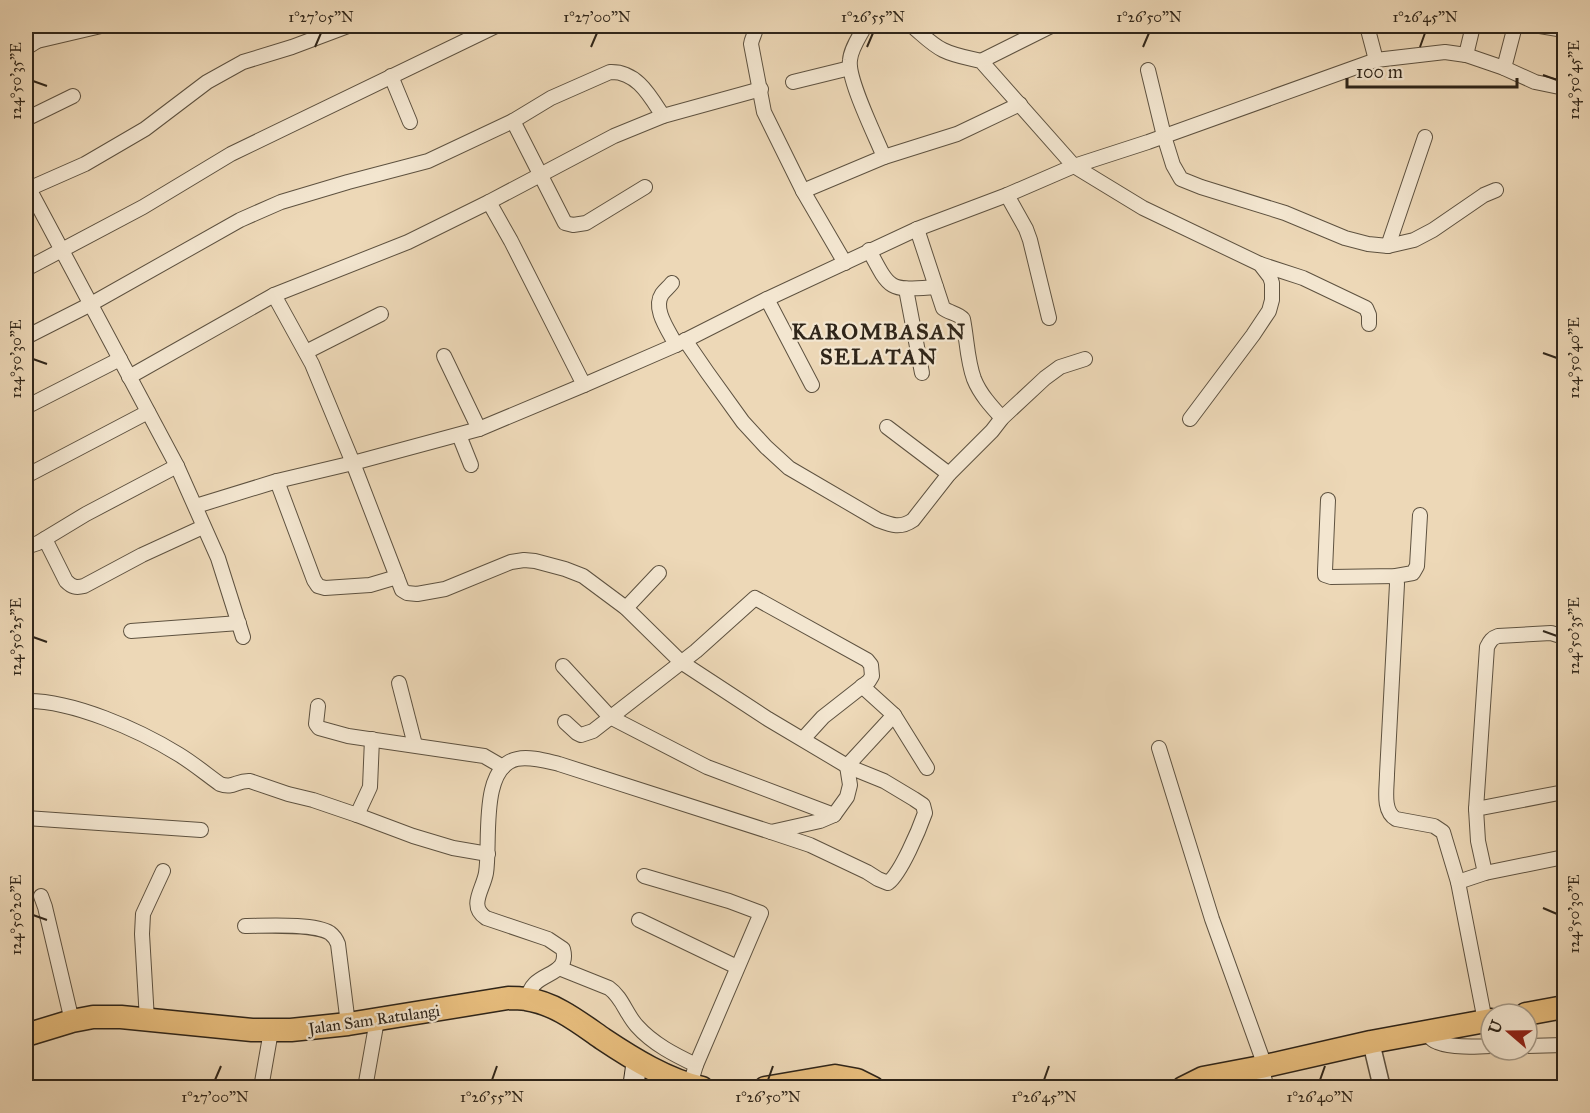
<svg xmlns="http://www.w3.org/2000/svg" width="1590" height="1113" font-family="'IM FELL Great Primer',serif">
  <rect width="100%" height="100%" fill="#edd8b7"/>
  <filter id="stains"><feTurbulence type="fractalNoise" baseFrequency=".00333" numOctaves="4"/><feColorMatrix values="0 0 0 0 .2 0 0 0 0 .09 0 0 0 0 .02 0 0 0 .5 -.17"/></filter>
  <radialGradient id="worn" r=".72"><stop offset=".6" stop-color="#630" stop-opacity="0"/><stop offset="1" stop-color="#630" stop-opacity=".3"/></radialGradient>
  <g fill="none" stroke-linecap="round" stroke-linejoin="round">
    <g stroke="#5e5240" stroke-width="16">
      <g id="minor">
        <path d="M31,26l6,15"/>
        <path d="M756,26c0,7 -4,11 -5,18l13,68 39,79 42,72"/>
        <path d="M865,26c-5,10 -14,22 -15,34 -3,19 26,77 34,97"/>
        <path d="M912,26c10,8 19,18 31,24 12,6 26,8 38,11l93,105 69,42 117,56 10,13 2,6v17l-3,11 -16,24 -63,84"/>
        <path d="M1367,26l9,34"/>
        <path d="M1540,26l24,4"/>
        <path d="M26,48l11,-7 64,-15"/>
        <path d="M1466,55l7,-29"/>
        <path d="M981,61l70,-35"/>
        <path d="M1504,68l11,-42"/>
        <path d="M1148,70l16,66 9,29 8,14 20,8 84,26 60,25 23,6 20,2 26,-6 19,-10 51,-35 12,-5"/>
        <path d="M391,76l19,46"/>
        <path d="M793,82l57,-14"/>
        <path d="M26,119l47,-23"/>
        <path d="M513,121l52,102 8,2 13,-2 59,-36"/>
        <path d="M26,183l151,283 41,92 25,79"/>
        <path d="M26,190l59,-26 60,-35 62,-47 36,-20 49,-15 56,-21"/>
        <path d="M803,191l81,-34 73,-23 63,-30"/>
        <path d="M1007,195l19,34 4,11 19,78"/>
        <path d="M489,202l125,-66 49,-20 98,-27"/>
        <path d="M917,229l26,79c6,5 15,5 20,11 4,20 4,41 11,60 6,15 17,27 28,39"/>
        <path d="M1388,246l37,-109"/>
        <path d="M869,250c22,42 20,40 67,37"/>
        <path d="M1260,264l43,14 63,30 3,7v9"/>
        <path d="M26,269l117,-62 88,-53 265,-128"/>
        <path d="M672,283c-3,4 -7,7 -10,11 -10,15 7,37 14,51"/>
        <path d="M906,289l16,84"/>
        <path d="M274,295l38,69 41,99 49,127 5,3 10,1 28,-5 66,-27 13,-2 11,1 30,8 18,7 43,32 55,54 87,57 79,47 37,15 30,18 9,6 2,8c-6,17 -24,60 -37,70l-10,-4 -11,-7 -57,-27 -39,-13"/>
        <path d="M767,299l45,86"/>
        <path d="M26,337l65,-33 149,-84 41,-18 67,-20 80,-21 85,-40 38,-23 59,-26c27,-1 40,24 53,44"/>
        <path d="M685,340l22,32 36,50 23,25 23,21 89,52c13,5 22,9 35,0l36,-46 43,-43 10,-13 43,-40 15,-11 25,-8"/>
        <path d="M306,352l75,-38"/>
        <path d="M444,356l35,73"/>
        <path d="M129,377l145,-82 134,-53 81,-40 22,39 73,144"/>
        <path d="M26,407l94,-48"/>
        <path d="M887,427l62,47"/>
        <path d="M459,435l12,30"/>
        <path d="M26,476l122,-64"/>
        <path d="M277,481l37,99 4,6 7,2 45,-3 27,-8"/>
        <path d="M1328,500l-3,71v4l6,2 65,-1 17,-3 4,-7 3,-51"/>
        <path d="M196,506l81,-25 76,-18 126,-34 105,-44 92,-40 91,-46 150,-70 90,-34 67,-29 74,-24 228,-82 69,-8 21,3 38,13 31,14 29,6"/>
        <path d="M45,539l21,42c6,6 10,7 18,5l58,-31 61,-28"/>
        <path d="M26,547l12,-4 48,-29 91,-48"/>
        <path d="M1396,576l1,8 -10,190c0,14 -5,37 9,45l38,7 9,6 15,50 27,139"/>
        <path d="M626,608l33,-35"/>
        <path d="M131,631l108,-8"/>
        <path d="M563,666l47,51 97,50 127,48"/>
        <path d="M399,683l16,62"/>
        <path d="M862,686l32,29 33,53"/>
        <path d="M26,701c46,-1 113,29 152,53 15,9 28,20 42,30 13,5 17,-4 30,-3l38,13 25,6 44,15 56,21 40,12 35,6"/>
        <path d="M318,706l-2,18 3,4 29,8 136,20 19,11"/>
        <path d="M565,722l12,11 4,2 12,-4 103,-80 59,-53 112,62 4,5 1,11 -3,5 -46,36 -20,22"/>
        <path d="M1159,748l53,171 53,147"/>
        <path d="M847,766l47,-51"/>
        <path d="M1476,809l11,-162c3,-6 5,-9 11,-11l53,-3 13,4"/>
        <path d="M357,815l13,-28 2,-48"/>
        <path d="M26,818l175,12"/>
        <path d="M1485,873l-7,-32 -2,-32 88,-17"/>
        <path d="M644,876l85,25 32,12 -65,152 -6,20"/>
        <path d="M1458,882l27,-9 79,-16"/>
        <path d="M41,896l4,11 27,114"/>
        <path d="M639,920l98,47"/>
        <path d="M245,926c20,0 69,-3 85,7 4,3 6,6 8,11l10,80"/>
        <path d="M559,968l50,20c13,9 17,26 28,38 16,18 38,29 59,39"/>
        <path d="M528,999c2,-29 43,-20 35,-50l-15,-10 -62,-21c-18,-12 -3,-28 0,-45 5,-29 -7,-106 31,-114 13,-3 29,2 42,5l212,68 49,-11 14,-6 13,-18 3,-12 -3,-19"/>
        <path d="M147,1020l-5,-86 1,-20 20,-43"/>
        <path d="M1426,1032c3,4 5,8 11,10 15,6 37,5 54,4"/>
        <path d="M1527,1046l37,-1"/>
        <path d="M1261,1067l6,21"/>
        <path d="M261,1088l10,-57"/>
        <path d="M365,1088l12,-68"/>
      </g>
    </g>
    <g stroke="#5e5240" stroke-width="19">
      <path id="tertiary" d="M1371,1042l11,46"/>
    </g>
    <g stroke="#2f2519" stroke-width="22">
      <path id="secondary" d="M633,1088l4,-28"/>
    </g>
    <g stroke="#2f2519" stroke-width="25">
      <g id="trunk">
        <path d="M1526,1014l38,-7"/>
        <path d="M26,1035l46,-14 21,-4h28l131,13h39l57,-6 160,-26c6,0 12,0 18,1 29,4 54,24 77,40 30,20 64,41 99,49"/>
        <path d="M765,1088l70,-12 22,4 16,8"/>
        <path d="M1183,1088l20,-10 58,-11 110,-25 120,-22"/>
      </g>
    </g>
    <use href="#minor" stroke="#f3e6d0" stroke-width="14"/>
    <use href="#tertiary" stroke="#f3e6d0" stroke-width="16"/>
    <use href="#secondary" stroke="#f3e6d0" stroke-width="20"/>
    <use href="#trunk" stroke="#e6bc7c" stroke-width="22"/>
  </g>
  <path fill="none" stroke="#2f2519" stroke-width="2" d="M315,47l6,-14M591,47l6,-14M867,47l6,-14M1143,47l6,-14M1420,47l5,-14M1543,75l14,5M33,81l14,5M1543,353l14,5M33,359l14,5M1543,631l14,5M33,637l14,5M1543,908l14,6M33,915l14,5M215,1080l6,-14M492,1080l5,-14M768,1080l5,-14M1044,1080l5,-14M1320,1080l5,-14"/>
  <g text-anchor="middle" stroke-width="4.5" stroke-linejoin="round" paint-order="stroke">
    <g font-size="16" fill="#2f2519" stroke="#f3e6d0">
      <text transform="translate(374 1019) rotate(-8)" y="6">Jalan Sam Ratulangi</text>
    </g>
    <g font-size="22" font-weight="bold" letter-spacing="1.5" fill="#2f2519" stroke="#f3e6d0">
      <text x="879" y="339">KAROMBASAN<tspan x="879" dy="25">SELATAN</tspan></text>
    </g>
  </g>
  <rect width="1590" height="1113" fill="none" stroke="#edd8b7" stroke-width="66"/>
  <g transform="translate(1509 1032) rotate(290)"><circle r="28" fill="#f3e6d0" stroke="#a59987" stroke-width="1.5"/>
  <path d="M0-4.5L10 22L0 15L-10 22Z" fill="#8f2418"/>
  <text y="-9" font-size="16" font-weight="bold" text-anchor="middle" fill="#2f2519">U</text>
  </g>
  <path d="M1347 78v9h170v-9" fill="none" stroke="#2f2519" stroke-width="3"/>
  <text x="1356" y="78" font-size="18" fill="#2f2519" stroke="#f3e6d0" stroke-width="4.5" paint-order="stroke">100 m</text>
  <rect x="33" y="33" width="1524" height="1047" fill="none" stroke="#2f2519" stroke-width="2"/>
  <g font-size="15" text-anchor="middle" fill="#2f2519">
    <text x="321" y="22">1°27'05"N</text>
    <text x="597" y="22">1°27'00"N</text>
    <text x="873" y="22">1°26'55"N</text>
    <text x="1149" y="22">1°26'50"N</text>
    <text x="1425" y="22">1°26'45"N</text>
    <text transform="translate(1574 80) rotate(-90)" y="5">124°50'45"E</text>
    <text transform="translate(16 81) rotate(-90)" y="5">124°50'35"E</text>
    <text transform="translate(1574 358) rotate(-90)" y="5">124°50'40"E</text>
    <text transform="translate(16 359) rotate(-90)" y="5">124°50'30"E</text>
    <text transform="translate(1574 636) rotate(-90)" y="5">124°50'35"E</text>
    <text transform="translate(16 637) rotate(-90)" y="5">124°50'25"E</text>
    <text transform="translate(1574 914) rotate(-90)" y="5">124°50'30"E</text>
    <text transform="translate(16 915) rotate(-90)" y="5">124°50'20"E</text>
    <text x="215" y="1102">1°27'00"N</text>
    <text x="492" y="1102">1°26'55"N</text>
    <text x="768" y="1102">1°26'50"N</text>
    <text x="1044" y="1102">1°26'45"N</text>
    <text x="1320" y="1102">1°26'40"N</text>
  </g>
  <rect width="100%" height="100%" filter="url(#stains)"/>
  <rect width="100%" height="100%" fill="url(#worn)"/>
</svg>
